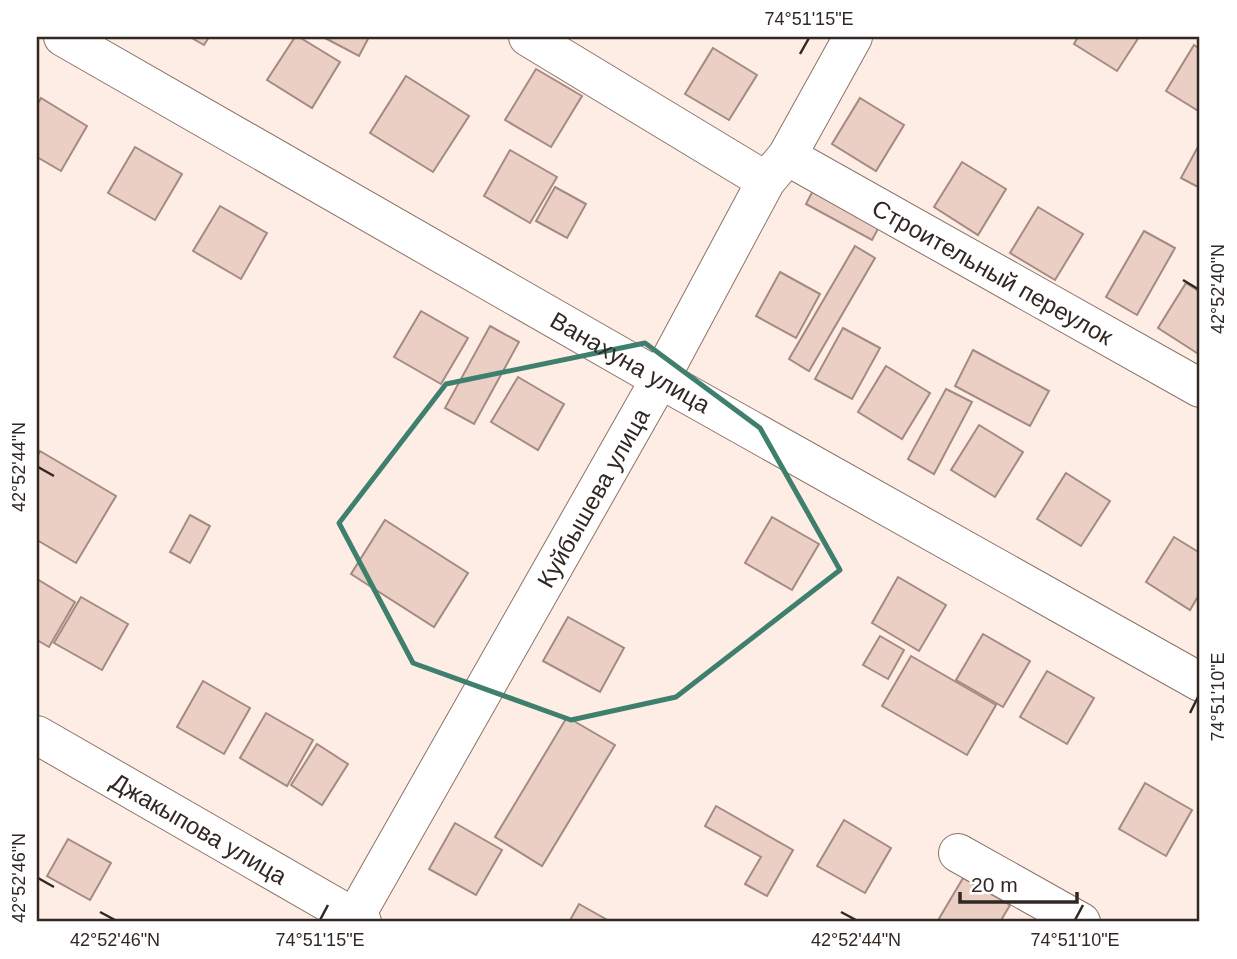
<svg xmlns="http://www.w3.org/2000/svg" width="1237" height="959" font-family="Arial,sans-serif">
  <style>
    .building { fill: #ebcfc5; stroke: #a48a81; stroke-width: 2 }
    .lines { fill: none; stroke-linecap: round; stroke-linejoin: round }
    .minor-casing { stroke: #8b7468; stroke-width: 40 }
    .minor { stroke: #fff; stroke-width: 38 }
    .marked { fill: none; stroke: #3f7f6e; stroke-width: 5; stroke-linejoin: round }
    .ticks { fill: none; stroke: #322823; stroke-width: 2.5 }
    .labels { text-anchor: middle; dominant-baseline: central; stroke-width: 5; stroke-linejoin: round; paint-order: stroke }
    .street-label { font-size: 24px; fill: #322823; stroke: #fefefe }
    .neatline { fill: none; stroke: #322823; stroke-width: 2.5 }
    .ticks-label { font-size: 18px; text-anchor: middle; fill: #322823 }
  </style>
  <rect width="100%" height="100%" fill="#fdede5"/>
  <g class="building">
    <polygon points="190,37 209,37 204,45"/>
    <polygon points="295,37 299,37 340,62 312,108 267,80"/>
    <polygon points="323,37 369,37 359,56"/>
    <polygon points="1078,37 1139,37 1117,71 1074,44"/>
    <polygon points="1194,45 1200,49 1200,112 1166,91"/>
    <polygon points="713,48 757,75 729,120 685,94"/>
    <polygon points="536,69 582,96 551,147 505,120"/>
    <polygon points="406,76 469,116 433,172 370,133"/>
    <polygon points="41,98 87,126 61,171 37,157 37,105"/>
    <polygon points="860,98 904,125 876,171 832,144"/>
    <polygon points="1200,143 1200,188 1181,178"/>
    <polygon points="135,147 182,174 155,220 108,193"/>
    <polygon points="510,150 557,177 530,223 484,196"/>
    <polygon points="962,162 1006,189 978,235 934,207"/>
    <polygon points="819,179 885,216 872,240 806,204"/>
    <polygon points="555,187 586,204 567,238 536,221"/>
    <polygon points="220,206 267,233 241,279 193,251"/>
    <polygon points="1038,207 1083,234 1055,280 1010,253"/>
    <polygon points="1144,231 1175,248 1137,315 1106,297"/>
    <polygon points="855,246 875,258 809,371 789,359"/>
    <polygon points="780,272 820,294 796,338 756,316"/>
    <polygon points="1186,283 1200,292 1200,355 1158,328"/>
    <polygon points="421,311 468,338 441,384 394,357"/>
    <polygon points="490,326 519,342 474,424 445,408"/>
    <polygon points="843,328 880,348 852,399 815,379"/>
    <polygon points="973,350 1049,391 1030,426 955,386"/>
    <polygon points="886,366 930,393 902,439 858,412"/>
    <polygon points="518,377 564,404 538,450 491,422"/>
    <polygon points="946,389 972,402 934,474 908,459"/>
    <polygon points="979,425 1023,452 995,497 951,470"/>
    <polygon points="40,451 116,496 76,563 37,540 37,457"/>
    <polygon points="1066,473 1110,501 1081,546 1037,519"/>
    <polygon points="190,515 210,526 190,563 170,552"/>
    <polygon points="772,517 819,544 792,590 745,563"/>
    <polygon points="385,520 468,573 434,627 351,574"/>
    <polygon points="1174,537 1200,553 1200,593 1190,610 1146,582"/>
    <polygon points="898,577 946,605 919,651 872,623"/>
    <polygon points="37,579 75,602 49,647 37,640"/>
    <polygon points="81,597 128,624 102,670 54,643"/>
    <polygon points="568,617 624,648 600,692 543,661"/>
    <polygon points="983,634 1030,661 1003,707 956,680"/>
    <polygon points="880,636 904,650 888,679 863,665"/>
    <polygon points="911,656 996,705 967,755 882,706"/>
    <polygon points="1047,671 1094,698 1067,744 1020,717"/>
    <polygon points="203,681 250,708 224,754 177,727"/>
    <polygon points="266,713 313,740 287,786 240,758"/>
    <polygon points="567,717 615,745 542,866 495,837"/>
    <polygon points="317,744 348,764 322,805 291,785"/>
    <polygon points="1145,783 1192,810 1166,856 1119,829"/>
    <polygon points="716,806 793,850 767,896 745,884 761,857 705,826"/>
    <polygon points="844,820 891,848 865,893 817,866"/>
    <polygon points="455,823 502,850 476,895 429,869"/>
    <polygon points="68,839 111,863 90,900 47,876"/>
    <polygon points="963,878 1010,905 1000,922 937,922"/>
    <polygon points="579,904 611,922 569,922"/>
  </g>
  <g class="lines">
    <g class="minor-casing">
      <g id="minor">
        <path id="s1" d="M63,37L660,379L1200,682"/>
        <polyline points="528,37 766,181"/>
        <path id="s2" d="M787,156L1200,388"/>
        <path id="s3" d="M37,735L362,922"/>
        <polyline points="958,853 1081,922"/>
        <path id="s4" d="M352,922L660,379L766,181L787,156L853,37"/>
      </g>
    </g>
    <use href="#minor" class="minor"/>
  </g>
  <path class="marked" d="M645,343L760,428L840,570L676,697L571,720L413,663L339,523L446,384Z"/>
  <path class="ticks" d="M800,54L809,38M1183,280L1198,289M38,467L54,476M1190,713L1198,697M38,878L54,887M100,912L115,920M841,912L856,920M320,920L328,905M1075,920L1083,905"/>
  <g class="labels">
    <g class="street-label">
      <text stroke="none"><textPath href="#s2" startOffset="236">Строительный переулок</textPath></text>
      <text stroke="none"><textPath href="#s1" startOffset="654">Ванахуна улица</textPath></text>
      <text stroke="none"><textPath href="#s4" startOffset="488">Куйбышева улица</textPath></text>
      <text stroke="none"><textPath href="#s3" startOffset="187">Джакыпова улица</textPath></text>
    </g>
  </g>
  <rect width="1237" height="959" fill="none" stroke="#fefefe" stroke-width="77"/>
  <path d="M960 892v10h117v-10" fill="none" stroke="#322823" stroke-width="3.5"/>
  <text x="971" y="892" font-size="21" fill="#322823" stroke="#fefefe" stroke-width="5" paint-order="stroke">20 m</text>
  <rect x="38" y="38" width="1160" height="882" class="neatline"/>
  <g class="ticks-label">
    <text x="809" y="25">74°51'15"E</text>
    <text transform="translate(1218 289) rotate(-90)" y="6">42°52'40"N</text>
    <text transform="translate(19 467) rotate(-90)" y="6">42°52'44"N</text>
    <text transform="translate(1218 697) rotate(-90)" y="6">74°51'10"E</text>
    <text transform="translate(19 878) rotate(-90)" y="6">42°52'46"N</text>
    <text x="115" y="946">42°52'46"N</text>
    <text x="320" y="946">74°51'15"E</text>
    <text x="856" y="946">42°52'44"N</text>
    <text x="1075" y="946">74°51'10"E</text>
  </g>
</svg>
